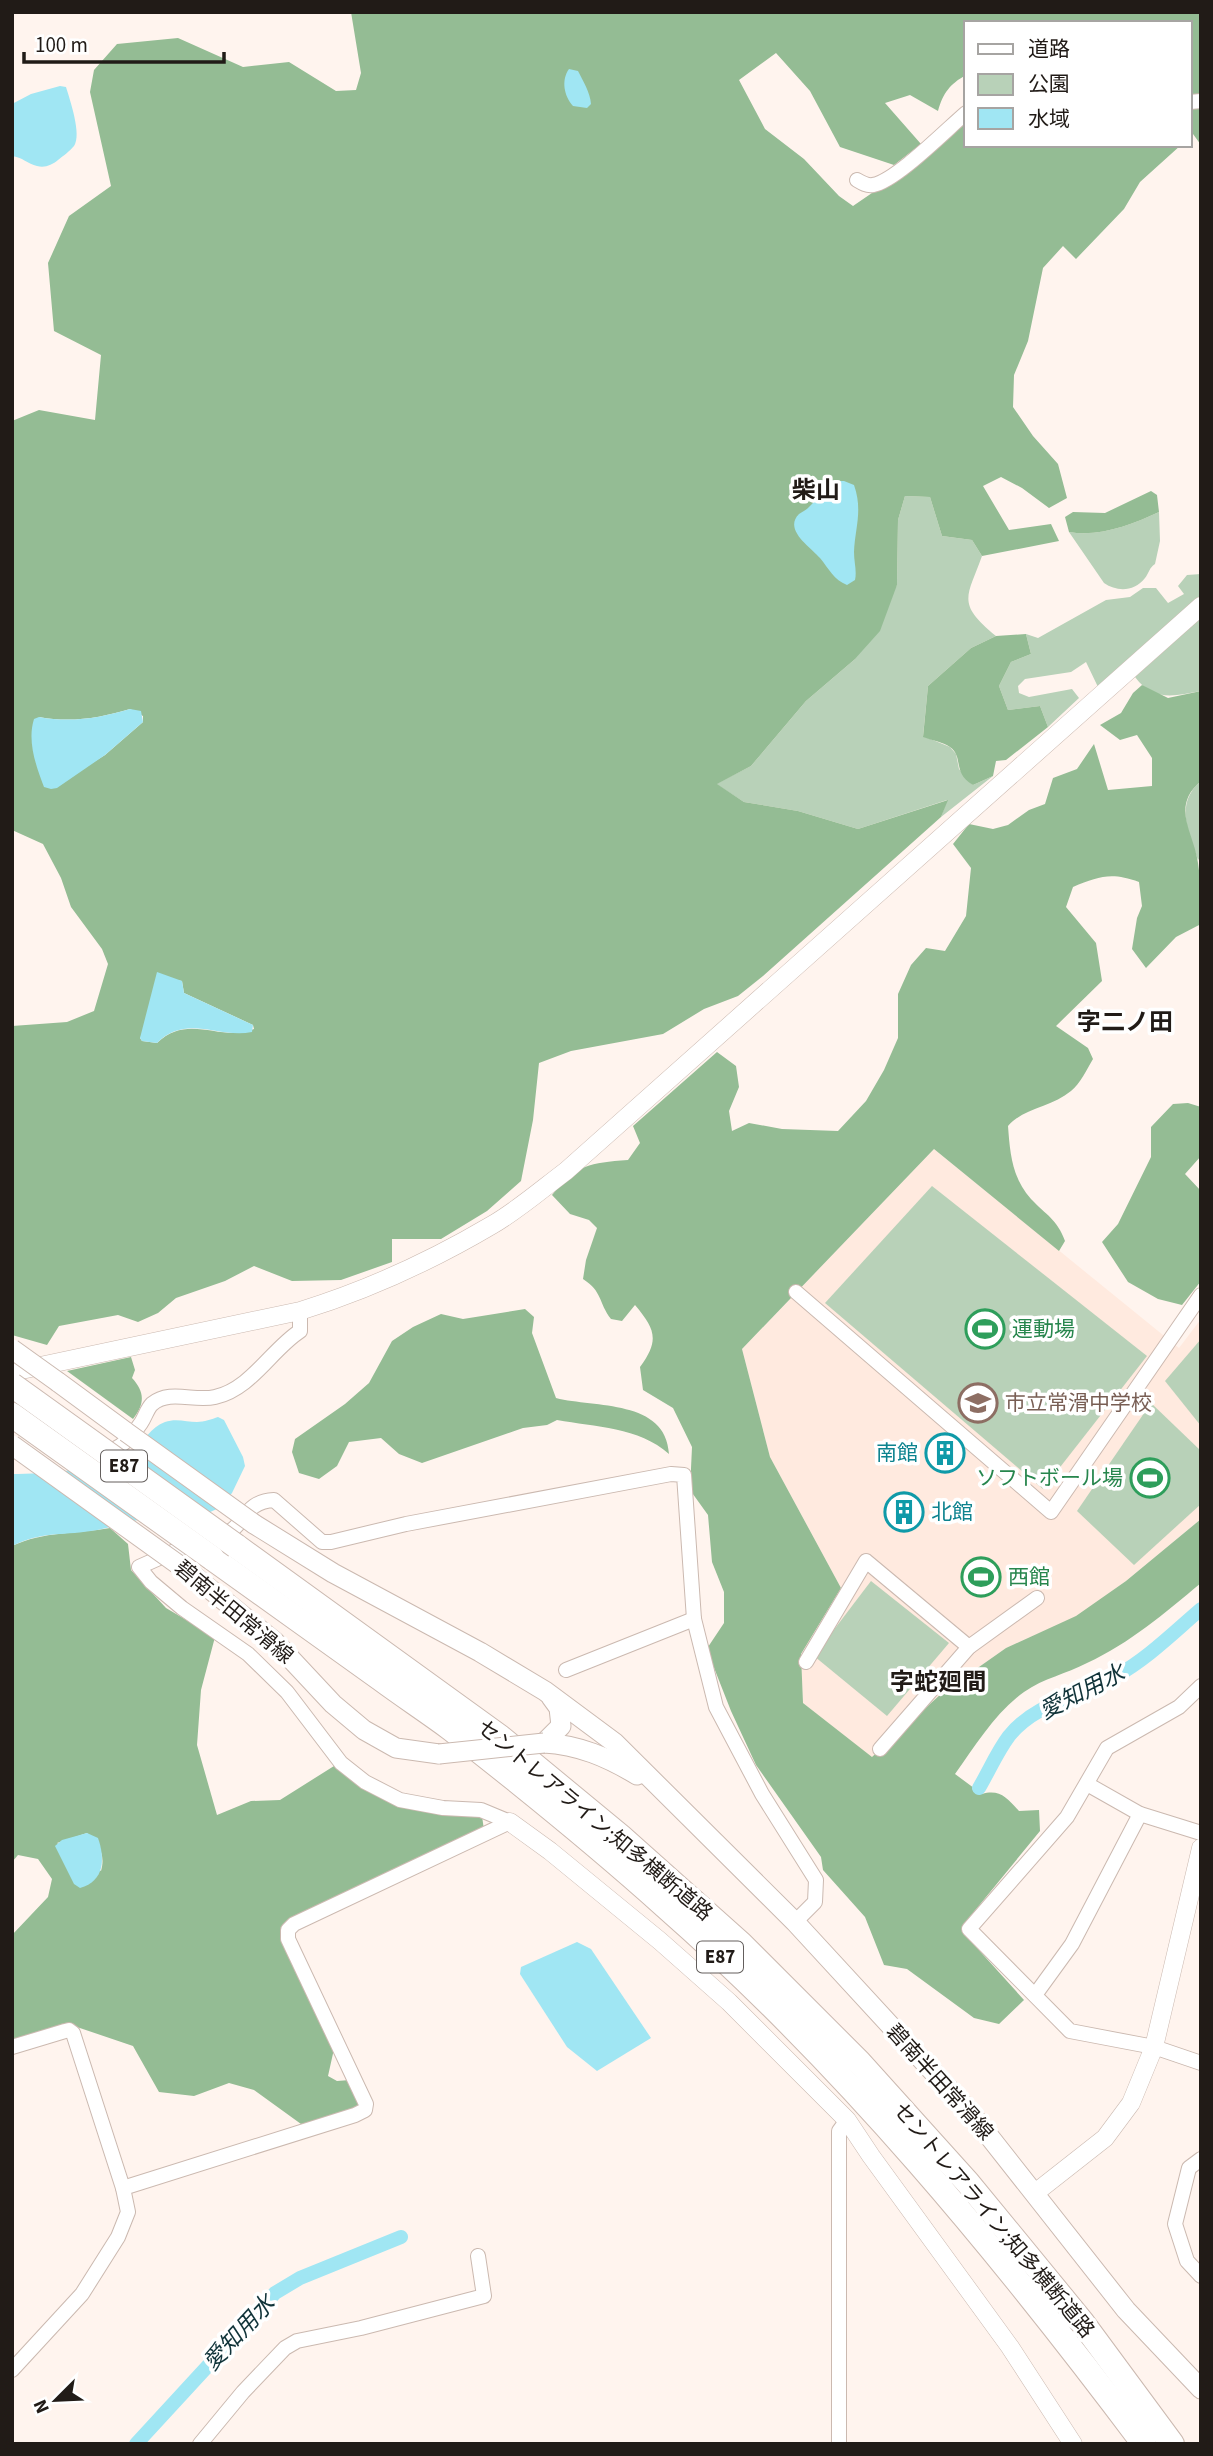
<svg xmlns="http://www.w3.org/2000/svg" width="1213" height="2456" font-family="'Source Sans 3','Noto Sans JP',sans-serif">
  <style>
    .built { fill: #ffeadf }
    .green { fill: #b8d1b8 }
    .forest { fill: #94bc94; fill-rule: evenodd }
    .water { fill: #a0e6f3 }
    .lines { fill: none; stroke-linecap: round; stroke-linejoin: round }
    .canal { stroke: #a0e6f3; stroke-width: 14 }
    .minor-casing { stroke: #cbb9b0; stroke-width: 16 }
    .tertiary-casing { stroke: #cbb9b0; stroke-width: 19 }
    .secondary-casing { stroke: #cbb9b0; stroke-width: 21 }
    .motorway-casing { stroke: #cbb9b0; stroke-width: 26 }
    .minor { stroke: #fff; stroke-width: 14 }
    .tertiary { stroke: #fff; stroke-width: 18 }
    .secondary { stroke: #fff; stroke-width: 19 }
    .motorway { stroke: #fff; stroke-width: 24 }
    .secondary-bridge-casing { stroke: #cbb9b0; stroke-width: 21; stroke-linecap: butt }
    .motorway-bridge-casing { stroke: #cbb9b0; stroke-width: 26; stroke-linecap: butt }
    .secondary-bridge { stroke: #fff; stroke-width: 19 }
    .motorway-bridge { stroke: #fff; stroke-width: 24 }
    .labels { text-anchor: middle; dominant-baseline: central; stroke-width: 7; stroke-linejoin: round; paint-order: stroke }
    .shield { fill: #fff; stroke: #645f5d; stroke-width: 2 }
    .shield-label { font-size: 19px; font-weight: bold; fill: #211b17 }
    .leisure-label { font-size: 21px; fill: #27864d; stroke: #fff; text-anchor: start }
    .education-label { font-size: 21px; fill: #785e54; stroke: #fff; text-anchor: start }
    .culture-label { font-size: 21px; fill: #0d838f; stroke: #fff; text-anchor: end }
    .street-label { font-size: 21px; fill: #211b17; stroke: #fff }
    .water-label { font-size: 23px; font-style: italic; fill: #103339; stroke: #fff }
    .quarter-label { font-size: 24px; font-weight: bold; fill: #211b17; stroke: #fff }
  </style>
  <rect width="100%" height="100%" fill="#fff4ee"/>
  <polygon class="built" points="934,1149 1179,1348 1201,1319 1201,1519 1126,1581 1076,1617 1006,1648 942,1693 872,1758 803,1703 801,1654 841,1588 770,1457 742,1349"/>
  <g class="green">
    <path d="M905,496L930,497L942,536L972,540L982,556C967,598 956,603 996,636L971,648L928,686L923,736L950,747L956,754L959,769L973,785L993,776L941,817L947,800L858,829L798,811L744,802L716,784L751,766L806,701L854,660L897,585L898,520Z"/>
    <path d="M1159,512L1160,541L1155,564C1149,568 1149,573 1145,578C1134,592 1117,592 1104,583L1069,532C1100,537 1131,525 1159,512Z"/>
    <polygon points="1201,574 1201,595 1098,687 1086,662 1071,672 1025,679 1018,686 1019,693 1029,697 1072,689 1079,698 1048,727 1040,706 1008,710 999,686 1011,662 1031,654 1026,634 1038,638 1106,600 1130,597 1143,588 1156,588 1168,603 1184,594 1178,586 1187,575"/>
    <path d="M1201,618V691C1174,696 1154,702 1135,677Z"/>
    <path d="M1201,781V856L1198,860C1189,832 1174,804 1201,781Z"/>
    <polygon points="932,1186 1147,1356 1043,1489 825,1303"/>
    <polygon points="1201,1339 1201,1426 1165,1381"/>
    <polygon points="1151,1403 1201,1451 1201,1504 1134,1565 1077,1511"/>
    <polygon points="871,1581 949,1643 887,1716 814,1656"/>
  </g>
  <g class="forest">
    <path d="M351,12H1201V96L1190,97V23H966V75C950,84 943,93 938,111L910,95L885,103L921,144L894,165L840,147L810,91L776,53L739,80L765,129L804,159L839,196L853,206L923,158L966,119V145H1181L1140,182L1124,209L1076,259L1063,246L1043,268L1028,341L1014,375L1013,407L1033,436L1058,464L1067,498L1049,508L1022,488L1001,477L983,486L1009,530L1051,524L1059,541L982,556L972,540L942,536L930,497L905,496L898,520L897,585L880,631L854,660L806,701L751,766L717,784L744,802L798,811L858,829L948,800L941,817L763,976L738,996L704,1009L663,1034L571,1051L539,1063L533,1120L521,1181L487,1211L441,1239H392V1262L341,1280L292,1281L254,1266L225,1281L176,1298L158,1313L138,1322L118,1315L59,1326L47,1345L12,1335V1026L67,1022L94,1011L108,964L102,949L71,907L61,878L43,844L12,830V421L39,410L95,420L101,355L54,331L48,263L69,216L111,186L90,92L94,70L117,44L178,38L243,67L289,62L336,91L356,90L361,73ZM130,709L143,716V722L105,755L84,768L39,717C71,723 100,718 130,709ZM177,980L182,981L184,993L253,1025L254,1029C221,1043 189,1012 157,1043L142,1041L140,1038Z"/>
    <polygon points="1201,105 1201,145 1193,134 1190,137 1190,106"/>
    <path d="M1151,491L1157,495L1159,512C1131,525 1100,537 1069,532L1065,517L1073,512L1105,513Z"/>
    <path d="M1026,634L1031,654L1011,662L999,686L1008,710L1040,706L1048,727L1006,760L996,761L993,776L973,785C952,773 964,757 950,747C943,742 931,740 923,737L928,686L971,648L996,636Z"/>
    <path d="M1142,685L1168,698L1201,691V781C1170,807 1194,832 1198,863C1201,883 1201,904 1201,924L1176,937L1146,968L1132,949L1137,918L1142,906L1139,882C1112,872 1099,876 1073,887L1066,907L1096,943L1102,981L1056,1026L1088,1048L1093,1059C1087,1069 1080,1084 1071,1091C1052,1107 1023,1108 1008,1126C1010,1153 1012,1178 1031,1199C1046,1215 1057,1219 1065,1241L1059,1251L934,1149L742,1349L770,1457L841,1588L801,1654L803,1703L872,1757L942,1693L1006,1648L1076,1616L1126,1581L1201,1519V1583C1165,1613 1130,1643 1087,1663C1066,1674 1044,1678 1024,1692C995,1713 976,1745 955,1774L982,1794C1000,1789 1007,1798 1019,1811L1039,1810L1040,1831L968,1919L967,1937L1024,2000L999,2024L974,2018L907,1969L884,1965L865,1917L823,1870L821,1857L756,1765L731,1711L709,1655L708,1647L724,1623V1592L712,1562L708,1515L690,1490L692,1447L673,1408L643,1390L640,1367C660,1340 655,1329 635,1305L622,1321L611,1319C598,1302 603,1292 583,1279L586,1260L597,1228L589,1220L570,1214L552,1195C578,1164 589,1163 628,1160L640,1143L633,1126L717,1052L736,1066L739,1087L729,1111L732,1131L749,1123L782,1129L838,1131L866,1101L884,1070L898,1038V994L911,965L926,948L945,951L966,916L971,868L953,844L969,824L993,829L1008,825L1029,810L1045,804L1053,778L1077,769L1094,744L1108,790L1152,786V758L1137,735L1120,740L1100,725L1121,713L1133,693Z"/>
    <polygon points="1188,1103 1201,1107 1201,1156 1185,1174 1201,1191 1201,1281 1182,1305 1158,1299 1128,1282 1102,1242 1118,1224 1151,1157 1151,1127 1173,1104"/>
    <path d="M525,1309L534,1317L532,1333L556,1398C595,1408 666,1399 669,1454C639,1427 595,1427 557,1420L547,1425L523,1428L422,1463L399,1454L381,1438L349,1442L337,1466L319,1479L299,1473L292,1452L295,1439L345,1404L369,1383L392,1341L413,1327L441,1314L463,1319Z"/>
    <path d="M131,1357L135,1370L132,1378C145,1392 145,1404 133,1419L67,1371Z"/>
    <path d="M110,1528L128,1544L131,1570L166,1608L215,1637L201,1690L197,1745L217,1815L251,1801L280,1800L334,1766L362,1788L482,1816L484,1830L285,1930L334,2049L328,2076L337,2081L350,2080L362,2106L345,2114L301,2124L254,2090L229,2083L194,2096L159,2092L133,2046L74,2026L12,2041V1935L48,1897L52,1879L38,1859L18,1855L12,1862V1546C44,1531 76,1534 110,1528ZM87,1833C98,1845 106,1853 101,1871L57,1843Z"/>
  </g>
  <g class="water">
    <path d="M569,69L578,71C583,81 590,92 591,104L587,108L573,106C564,96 561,80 569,69Z"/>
    <path d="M60,86L66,87C70,100 82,135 74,146C70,151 63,156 58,160C52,165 45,168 37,166C28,164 22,157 12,156V104L31,94Z"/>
    <path d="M836,481H844L854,485C863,510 855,528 854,552C854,562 857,571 855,580L847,585C834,580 829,569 820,558C811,547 783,530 799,514C802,512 806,510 808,508C819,498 822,488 836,481Z"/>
    <path d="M130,709L141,711L143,722L105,755L57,788L51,789L44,787C36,766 27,741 34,719L39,717C71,723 100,718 130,709Z"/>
    <path d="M157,972L182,981L184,993L253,1025L252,1032C218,1039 187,1013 157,1043L142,1041L140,1038Z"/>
    <path d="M218,1417L224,1420L243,1457L245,1466L232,1493L219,1508L208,1513C185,1515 161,1515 138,1520C122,1523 107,1529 91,1531C59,1536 43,1531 12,1546V1474C42,1474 111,1470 133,1451C144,1441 151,1427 165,1422C176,1418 187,1422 197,1422C204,1422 212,1419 218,1417Z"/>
    <path d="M87,1833L98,1838C105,1858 105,1881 80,1888L74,1884L55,1846L62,1840Z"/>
    <polygon points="577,1942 591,1949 651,2038 597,2071 567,2047 520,1974 521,1967"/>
  </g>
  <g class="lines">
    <g class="canal">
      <path d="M979,1788C989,1771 997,1752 1009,1736C1035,1703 1081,1696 1116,1676C1147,1659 1174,1632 1201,1609"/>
      <polyline points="136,2444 275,2293 300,2278 401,2237"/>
    </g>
    <g class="minor-casing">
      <g id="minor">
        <polyline points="1190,102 1201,101"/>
        <path d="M857,180C862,183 867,186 873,185C896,181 947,129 966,113"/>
        <polyline points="796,1292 1051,1512 1201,1295"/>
        <path d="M104,1452C121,1450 132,1436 141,1423C145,1417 147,1409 152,1404C170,1389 194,1402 215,1397C251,1389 271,1350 300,1331V1311"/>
        <path d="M218,1536C247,1530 240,1502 274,1500L322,1542H331L406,1524L671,1474L684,1475L694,1619L716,1707L762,1794L816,1880L815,1902L795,1922"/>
        <polyline points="195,1542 139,1567 151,1582 182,1608 248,1654 287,1692 341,1763 365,1782 400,1800 443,1808 481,1810 510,1822"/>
        <polyline points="806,1662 866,1561 969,1647"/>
        <polyline points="566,1670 694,1619"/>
        <polyline points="1201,1686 1179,1707 1107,1748 1067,1817 969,1929 1070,2031 1154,2047 1201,2063"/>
        <polyline points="880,1749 969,1647 1037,1598"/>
        <polyline points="1087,1784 1140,1814 1201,1833"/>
        <polyline points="1035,1995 1072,1944 1140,1814"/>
        <polyline points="12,2047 65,2031 69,2030 73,2033 123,2188 128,2212 118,2237 82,2294 12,2370"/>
        <polyline points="1201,2159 1189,2168 1175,2224 1187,2261 1201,2276"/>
        <polyline points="123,2188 355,2115 365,2110 366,2104 288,1939 288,1930 294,1924 510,1822"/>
        <polyline points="200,2444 243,2392 285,2348 297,2341 361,2328 484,2296 478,2256"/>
        <polyline points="839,2444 839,2131 847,2120"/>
      </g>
    </g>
    <g class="tertiary-casing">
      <g id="tertiary">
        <path d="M12,1372L300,1311C368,1290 431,1261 492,1225C518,1210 542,1189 566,1171L1201,606"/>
        <polyline points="510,1822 550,1851 660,1941 729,2002 847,2120 871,2156 1010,2347 1073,2444"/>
        <polyline points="1035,2193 1105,2138 1131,2103 1154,2047 1201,1848"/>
      </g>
    </g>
    <g class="secondary-casing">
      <g id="secondary">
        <polyline points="58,1382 126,1432"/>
        <polyline points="254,1524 333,1573 480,1652 545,1691 615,1743 795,1922 970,2112 1126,2310 1201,2389"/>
        <polyline points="190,1573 275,1642 333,1704 364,1730 396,1748 439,1754"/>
        <path d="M544,1743C579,1745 607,1757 637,1775"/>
        <polyline points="544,1743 561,1726 559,1708 551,1697"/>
      </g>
    </g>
    <g class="motorway-casing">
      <g id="motorway">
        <polyline points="236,1546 500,1737 620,1836 741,1944 859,2062 968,2183 1082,2322 1172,2444"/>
        <path d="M212,1558C268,1598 325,1639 381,1679C404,1696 427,1711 450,1728C523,1785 596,1844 665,1906C846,2065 1000,2252 1144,2444"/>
      </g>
    </g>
    <use href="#minor" class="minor"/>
    <use href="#tertiary" class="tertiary"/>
    <use href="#secondary" class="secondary"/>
    <use href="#motorway" class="motorway"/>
    <g class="secondary-bridge-casing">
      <g id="secondary-bridge">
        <polyline points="12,1349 58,1382"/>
        <polyline points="126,1432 254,1524"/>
        <polyline points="12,1445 190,1573"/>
        <polyline points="439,1754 544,1743"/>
      </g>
    </g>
    <g class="motorway-bridge-casing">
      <g id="motorway-bridge">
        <polyline points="12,1385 236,1546"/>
        <polyline points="12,1415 212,1558"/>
      </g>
    </g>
    <use href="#secondary-bridge" class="secondary-bridge"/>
    <use href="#motorway-bridge" class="motorway-bridge"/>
  </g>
  <defs>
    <g id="stadium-ring" transform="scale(2.0125)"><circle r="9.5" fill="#fff" stroke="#2e9e5b" stroke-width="1.5"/><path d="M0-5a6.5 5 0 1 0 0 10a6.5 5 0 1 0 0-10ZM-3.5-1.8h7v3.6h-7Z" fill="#2e9e5b"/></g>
    <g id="school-ring" transform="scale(2.0125)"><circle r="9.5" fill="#fff" stroke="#8d6e63" stroke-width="1.5"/><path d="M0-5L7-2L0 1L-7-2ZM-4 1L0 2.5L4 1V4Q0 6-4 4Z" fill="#8d6e63"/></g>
    <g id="building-ring" transform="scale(2.0125)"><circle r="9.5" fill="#fff" stroke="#0f9aa8" stroke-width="1.5"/><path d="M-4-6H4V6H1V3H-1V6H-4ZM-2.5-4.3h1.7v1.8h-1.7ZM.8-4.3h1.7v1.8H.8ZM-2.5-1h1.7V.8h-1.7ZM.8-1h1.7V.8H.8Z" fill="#0f9aa8"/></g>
  </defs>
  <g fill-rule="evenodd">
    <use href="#stadium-ring" x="985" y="1329"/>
    <use href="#school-ring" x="978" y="1403"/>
    <use href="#building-ring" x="945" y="1453"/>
    <use href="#stadium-ring" x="1150" y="1478"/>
    <use href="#building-ring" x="904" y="1512"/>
    <use href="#stadium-ring" x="981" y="1577"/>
  </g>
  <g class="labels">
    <g class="shield">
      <rect x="101" y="1450.5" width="46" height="31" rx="5"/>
      <rect x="697" y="1941.5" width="46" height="31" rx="5"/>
    </g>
    <g class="shield-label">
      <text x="124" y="1466">E87</text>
      <text x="720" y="1957">E87</text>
    </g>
    <g class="leisure-label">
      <text x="1012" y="1329">運動場</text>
      <text x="1123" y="1478" text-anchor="end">ソフトボール場</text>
      <text x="1008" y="1577">西館</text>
    </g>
    <g class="education-label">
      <text x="1005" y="1403">市立常滑中学校</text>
    </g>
    <g class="culture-label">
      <text x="918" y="1453">南館</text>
      <text x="931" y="1512" text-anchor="start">北館</text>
    </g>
    <g class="street-label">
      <text transform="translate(234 1612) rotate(40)">碧南半田常滑線</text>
      <text transform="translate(595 1820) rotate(40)">セントレアライン;知多横断道路</text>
      <text transform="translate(940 2082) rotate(48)">碧南半田常滑線</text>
      <text transform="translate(994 2220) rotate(50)">セントレアライン;知多横断道路</text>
    </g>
    <g class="water-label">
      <text transform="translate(1082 1692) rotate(-27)">愛知用水</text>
      <text transform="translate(239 2333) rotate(-47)">愛知用水</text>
    </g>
    <g class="quarter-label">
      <text x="816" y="490">柴山</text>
      <text x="1125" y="1022">字二ノ田</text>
      <text x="938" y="1682">字蛇廻間</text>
    </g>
  </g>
  <rect width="1213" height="2456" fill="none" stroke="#211b17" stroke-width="28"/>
  <rect x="964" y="21" width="228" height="126" fill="#ffffff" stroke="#a6a4a2" stroke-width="2"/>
  <rect x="978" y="44" width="35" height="10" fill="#ffffff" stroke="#a6a4a2" stroke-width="2"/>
  <text x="1028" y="56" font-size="21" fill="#211b17">道路</text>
  <rect x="978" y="74" width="35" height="21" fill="#b8d1b8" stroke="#a6a4a2" stroke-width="2"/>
  <text x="1028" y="91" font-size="21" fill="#211b17">公園</text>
  <rect x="978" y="108" width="35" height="21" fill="#a0e6f3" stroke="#a6a4a2" stroke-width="2"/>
  <text x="1028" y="126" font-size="21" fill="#211b17">水域</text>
  <g transform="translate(56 2400) rotate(246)" stroke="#ffffff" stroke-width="5" paint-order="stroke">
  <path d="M0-5L12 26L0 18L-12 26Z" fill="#211b17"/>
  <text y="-10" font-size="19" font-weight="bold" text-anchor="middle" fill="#211b17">N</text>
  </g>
  <path d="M24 52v10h200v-10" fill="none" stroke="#211b17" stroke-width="3.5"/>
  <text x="35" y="52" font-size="21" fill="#211b17" stroke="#ffffff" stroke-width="5" paint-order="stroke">100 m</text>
</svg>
